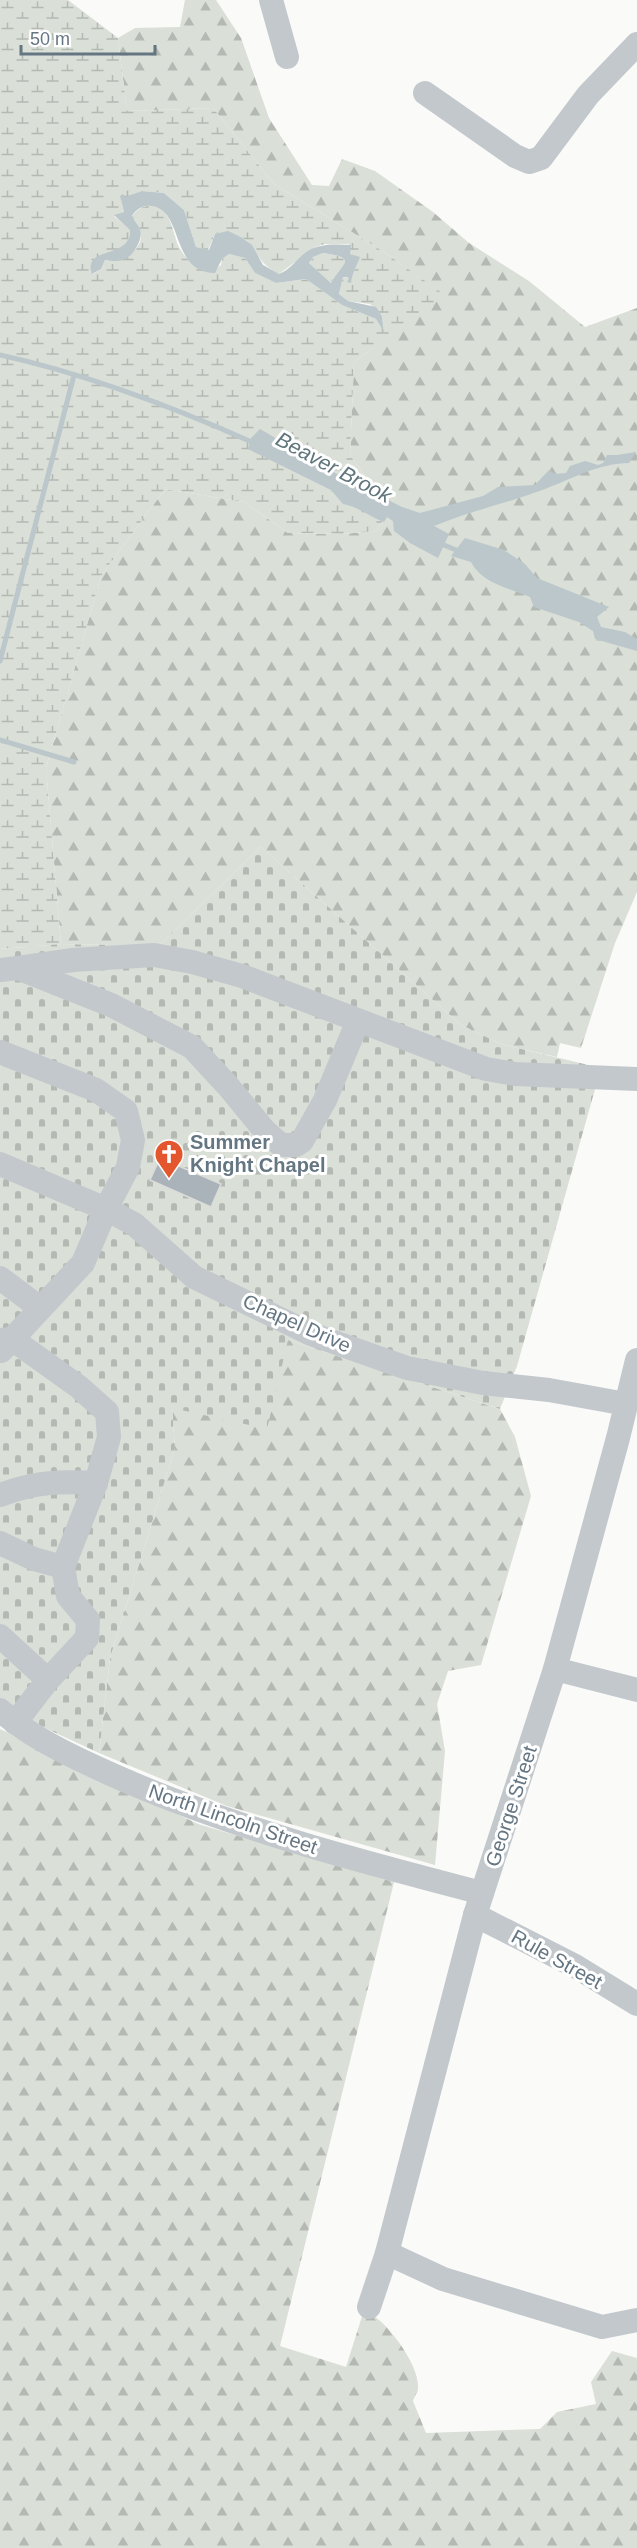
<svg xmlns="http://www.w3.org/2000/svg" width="637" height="2548" font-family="Arial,sans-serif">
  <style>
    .forest { fill: url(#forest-firs) }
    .wetland { fill: url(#wetland-marsh); fill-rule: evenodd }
    .cemetery { fill: url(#cemetery-stones) }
    .water { fill: #bbc7cb; fill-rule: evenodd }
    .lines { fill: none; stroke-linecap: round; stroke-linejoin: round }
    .stream { stroke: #bbc7cb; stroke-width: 5 }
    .building { fill: #aab3b9; stroke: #dcdcda; stroke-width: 1.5 }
    .minor { stroke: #c3c8cc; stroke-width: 24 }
    .labels { text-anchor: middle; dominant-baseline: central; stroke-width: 6; stroke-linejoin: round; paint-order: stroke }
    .poi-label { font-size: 20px; font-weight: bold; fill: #657683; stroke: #fff; text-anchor: start }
    .street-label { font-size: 20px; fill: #657683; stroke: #fff }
    .water-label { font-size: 21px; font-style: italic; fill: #60757c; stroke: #fff }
  </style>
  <defs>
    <pattern id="forest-firs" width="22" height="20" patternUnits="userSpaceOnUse" patternTransform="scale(1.5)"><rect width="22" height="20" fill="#dadfd7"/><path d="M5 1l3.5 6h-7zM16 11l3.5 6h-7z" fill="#b4b9b4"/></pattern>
    <pattern id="wetland-marsh" width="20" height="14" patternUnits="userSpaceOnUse" patternTransform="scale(1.5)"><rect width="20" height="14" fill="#dadfd7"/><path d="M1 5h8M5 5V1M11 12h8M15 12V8" fill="none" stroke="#b4b9b4"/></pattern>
    <pattern id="cemetery-stones" width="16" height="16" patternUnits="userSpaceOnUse" patternTransform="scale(1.5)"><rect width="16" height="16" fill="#dadfd7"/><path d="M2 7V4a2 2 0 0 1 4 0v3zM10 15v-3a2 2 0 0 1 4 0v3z" fill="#b4b9b4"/></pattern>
  </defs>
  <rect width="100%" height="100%" fill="#fafaf8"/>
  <g class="forest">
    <polygon points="185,0 216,0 241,38 269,118 312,185 329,186 342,159 375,171 433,212 469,243 529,281 585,327 637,308 637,892 615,943 581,1048 560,1043 557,1057 501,1044 461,1025 261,847 159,946 61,944 46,768 101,576 165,489 244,502 288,533 342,534 377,531 396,496 367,480 350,455 354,362 444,295 384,252 274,184 213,108 127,111 118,38 135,28 180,27"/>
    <polygon points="288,1340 500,1409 515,1437 531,1496 481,1665 448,1671 437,1704 445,1751 435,1865 227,1806 99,1753 110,1658 175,1448 172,1407"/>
    <path d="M0,1729L198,1824L394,1882L280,2346L346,2367L364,2310C385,2318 420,2365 418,2388C418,2392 414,2397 413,2401L426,2433L540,2429L557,2412L596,2404L591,2382L612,2351L637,2358V2548H0Z"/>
  </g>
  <g class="wetland">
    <path d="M0,0H68L118,38L127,111L213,108L274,184L384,252L445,295L354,362L350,455L367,480L396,496L377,531L342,534L288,533L244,502L165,489L101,576L46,768L61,944L0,949ZM142,191L164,193L184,210L196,247L208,250L215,234C259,229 247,259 279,274L315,247L325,244H349L350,254L355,256L358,262L351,278L343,277L339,294L348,301L370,304L382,315L384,331L376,319L342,305L306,279L276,283L255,273L245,258L229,254L222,259L221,265L211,273C198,271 185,259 179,247C172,233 170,200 147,206C141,207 135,211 132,217C134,221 139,225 140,229C147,249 120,262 105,260L101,269L93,274C88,257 100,255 113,252C117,251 123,247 127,244L131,230L114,216L124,212L121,200Z"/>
    <path d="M323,253C360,258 341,264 331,283L309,263L313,257Z"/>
  </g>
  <polygon class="cemetery" points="261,847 461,1025 501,1044 601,1068 517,1366 500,1409 288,1340 267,1429 172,1408 175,1448 110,1658 99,1753 19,1716 0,1700 0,949 61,944 159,946"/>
  <g class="water">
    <path d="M142,191L164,193L184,210L196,247L209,250L215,234L228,231L241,237L252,245L263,265L279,274C290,270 296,260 305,253C317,243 336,244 351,245L350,254L360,257C357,266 352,273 351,283L347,282L349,279L347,277H343L339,294L348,301L376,307L382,316L384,332L376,319L342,305L306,279L276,283L255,273L245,258L229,254L222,259L215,273C180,273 181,235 167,215C158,203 140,202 132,216C134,221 139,225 140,229C144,238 133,256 125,259C119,262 111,261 105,260L101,269L92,274C82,245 131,260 130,230L114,215L124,212L120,196L123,194L125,197ZM323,253C360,258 341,264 331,283L309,263L313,257Z"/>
    <path d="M260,429L335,473L402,507L420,513L483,496L498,487L535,485L549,470L555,474L566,473L570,466L585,461L598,465L603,463L607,455H617L636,452L629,463C600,463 571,479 545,489C508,503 470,511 434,526L449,534L438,558L410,543L394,531L393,521L387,517L384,522C370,517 357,506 343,504L331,490L248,449L251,438Z"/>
    <path d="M465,538L504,550L525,564L537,578L609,607L597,617L601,627L625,632L637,639V651L595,639L593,631L579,622L534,607L530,597C508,588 482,583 471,562L451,556Z"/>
  </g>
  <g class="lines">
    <g class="stream">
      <path d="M0,355C87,374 173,407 254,443"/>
      <polyline points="439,543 461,552"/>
      <polyline points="0,661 74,375"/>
      <polyline points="0,740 74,762"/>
    </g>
  </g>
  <polygon class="building" points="160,1158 221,1184 211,1207 150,1180"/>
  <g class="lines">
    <g class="minor">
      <polyline points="271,0 287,57"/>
      <polyline points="425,93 515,156 529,162 541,158 588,95 637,44"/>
      <polyline points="18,968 73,960 154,955 192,962 242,976 486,1069 515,1074 637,1079"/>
      <polyline points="0,970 18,968 111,1005 192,1047 228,1086 265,1131 281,1145 296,1145 302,1141 325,1100 358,1021"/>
      <polyline points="0,1052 96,1090 126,1111 133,1140 128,1167 106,1209 83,1263 1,1351"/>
      <polyline points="0,1164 106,1209 134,1224 194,1277 311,1334 407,1368 483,1383 549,1390 626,1404"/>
      <polyline points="0,1278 40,1308"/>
      <polyline points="0,1340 12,1339 79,1387 107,1412 109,1437 96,1483 63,1567 68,1596 88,1620 87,1638 48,1680 15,1723"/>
      <path d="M0,1495C34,1482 60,1481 96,1483"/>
      <polyline points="0,1543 34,1559 63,1567"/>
      <polyline points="0,1636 48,1680"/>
      <polyline points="555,1669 637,1690"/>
      <path d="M0,1710C34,1741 88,1764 131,1783C244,1831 363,1862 482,1893"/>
      <polyline points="475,1915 575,1966 637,2004"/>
      <polyline points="387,2253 443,2279 602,2327 637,2320"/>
      <polyline points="369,2307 387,2253 475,1915 555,1669 618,1438 637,1360"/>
    </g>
  </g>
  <defs>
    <g id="church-pin" transform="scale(1.5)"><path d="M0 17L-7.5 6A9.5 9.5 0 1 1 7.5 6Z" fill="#e4572e" stroke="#fff"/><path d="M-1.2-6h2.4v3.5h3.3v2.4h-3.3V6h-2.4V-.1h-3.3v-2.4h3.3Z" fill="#fff"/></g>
  </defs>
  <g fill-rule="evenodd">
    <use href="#church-pin" x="169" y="1154"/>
  </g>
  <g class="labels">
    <g class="poi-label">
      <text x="190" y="1142">Summer<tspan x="190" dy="23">Knight Chapel</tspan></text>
    </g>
    <g class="street-label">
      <text transform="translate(297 1323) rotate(24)">Chapel Drive</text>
      <text transform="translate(511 1806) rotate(-72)">George Street</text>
      <text transform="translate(233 1819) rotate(19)">North Lincoln Street</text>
      <text transform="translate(557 1959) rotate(29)">Rule Street</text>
    </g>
    <g class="water-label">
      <text transform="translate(334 467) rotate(28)">Beaver Brook</text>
    </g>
  </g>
  <path d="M21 45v9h134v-9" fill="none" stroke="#657683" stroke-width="3"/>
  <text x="30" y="45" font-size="18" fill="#657683" stroke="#ffffff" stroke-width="4.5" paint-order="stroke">50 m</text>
</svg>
